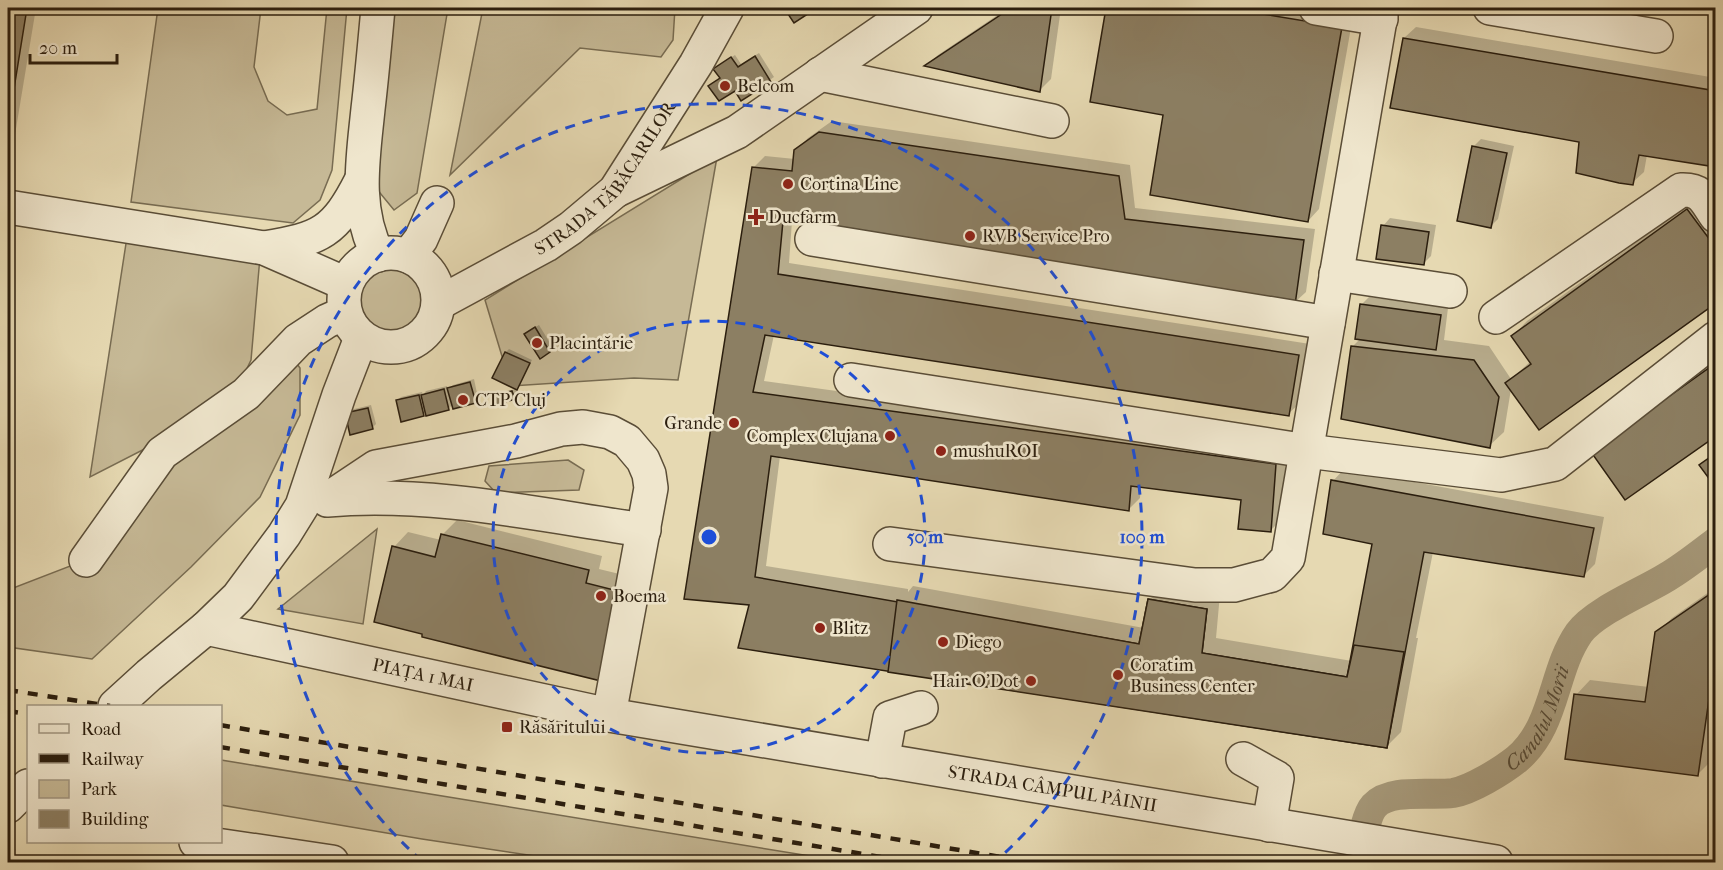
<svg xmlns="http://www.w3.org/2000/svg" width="1723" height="870" font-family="'IM FELL French Canon',serif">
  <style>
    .green { fill: #c6b996; stroke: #786c52; stroke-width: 1.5 }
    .shadow { fill: #0003 }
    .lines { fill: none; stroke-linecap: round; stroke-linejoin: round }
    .canal { stroke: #a6997a; stroke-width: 30 }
    .building { fill: #8c7f63; stroke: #2b1e0e; stroke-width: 1.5 }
    .minor-casing { stroke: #5a4d37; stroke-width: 36 }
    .minor { stroke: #efe6cd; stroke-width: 33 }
    .rail { stroke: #2b1e0e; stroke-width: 4.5; stroke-dasharray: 10 10; stroke-linecap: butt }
    .ring { fill: none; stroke: #1d4ed8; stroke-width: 3; stroke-dasharray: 10 8 }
    .poi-dot { fill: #8f2418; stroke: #efe6cd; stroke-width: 2 }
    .labels { text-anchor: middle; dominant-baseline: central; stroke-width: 5; stroke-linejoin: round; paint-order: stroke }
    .poi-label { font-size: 18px; fill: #2b1e0e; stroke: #efe6cd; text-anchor: start }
    .street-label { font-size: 18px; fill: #2b1e0e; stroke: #efe6cd }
    .water-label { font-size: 20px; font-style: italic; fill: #564934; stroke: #efe6cd }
    .centre { fill: #1d4ed8; stroke: #efe6cd; stroke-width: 3 }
    .ring-label { font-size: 18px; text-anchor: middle; font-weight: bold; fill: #1d4ed8; stroke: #efe6cd; stroke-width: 5; stroke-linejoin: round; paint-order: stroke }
  </style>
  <rect width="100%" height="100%" fill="#e6d9b2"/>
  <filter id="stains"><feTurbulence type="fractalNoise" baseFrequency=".00333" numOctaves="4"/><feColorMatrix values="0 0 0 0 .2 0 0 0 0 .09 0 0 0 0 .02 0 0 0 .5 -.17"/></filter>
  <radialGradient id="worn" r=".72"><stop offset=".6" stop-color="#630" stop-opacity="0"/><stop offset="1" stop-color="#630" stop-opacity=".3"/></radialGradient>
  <g class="green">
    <polygon points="158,8 261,8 254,67 268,101 287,115 317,109 327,8 347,8 332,170 320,200 293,223 131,202"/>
    <polygon points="392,8 448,8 417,193 394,210 371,182"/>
    <polygon points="483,8 675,8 673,40 661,57 580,48 450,175"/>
    <polygon points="717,157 678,380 634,378 511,386 485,300"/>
    <polygon points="127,237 260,257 251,360 240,383 166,438 90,477"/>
    <circle cx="391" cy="301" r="41"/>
    <polygon points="287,350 300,368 300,415 260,497 191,567 92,659 8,647 8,590 86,560 162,453"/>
    <polygon points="568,460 584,470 579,490 496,493 485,481 489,466"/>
    <polygon points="377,529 363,624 278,609"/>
    <polygon points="221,760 847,862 575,862 422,839 221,805"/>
  </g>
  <g class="shadow">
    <polygon points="8,8 36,8 8,177"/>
    <polygon points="1008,8 1061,8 1051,79 1040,90 927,65 938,55"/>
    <polygon points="1108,8 1301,8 1353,16 1319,209 1308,221 1165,114 1092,101"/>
    <polygon points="1416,27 1716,78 1716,165 1647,155 1644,172 1632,183 1580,141 1404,38"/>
    <polygon points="759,53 774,77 742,99 736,89 721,78 719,65 735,55 741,64"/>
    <polygon points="832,121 1130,165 1135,208 1315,229 1306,292 1294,303 792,221 789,263 1310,344 1300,403 1288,414 774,335 764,381 1286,453 1282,519 1271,530 1242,499 1141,485 1140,498 1129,509 780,456 766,566 908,589 908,592 913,586 1144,628 1149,600 1164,585 1220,594 1216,638 1352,661 1373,543 1333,481 1344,469 1604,517 1595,564 1584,575 1433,552 1416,638 1418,638 1401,732 1386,747 751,603 753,168 765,156 795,159 796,150 808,138"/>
    <polygon points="1481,139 1514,146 1498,219 1491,226 1459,219 1474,146"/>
    <polygon points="1702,195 1716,214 1716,301 1511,389 1504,432 1489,446 1352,347 1361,338 1361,305 1369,297 1448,308 1444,340 1489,346 1511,379 1531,361 1513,336 1527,321"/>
    <polygon points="1390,218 1436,225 1431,256 1423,264 1383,226"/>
    <polygon points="539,325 553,348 549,351 530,330"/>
    <polygon points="509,349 532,360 517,388 506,352"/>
    <polygon points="1716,361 1716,434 1608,438"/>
    <polygon points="474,379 478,398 475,402 453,404 448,409 427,411 423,415 397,401 401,397 422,392 423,395 426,391 447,386 448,389 453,385"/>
    <polygon points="516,389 518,395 514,398 495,397 498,393"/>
    <polygon points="371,405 376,424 372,428 351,433 350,410"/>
    <polygon points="457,520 602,556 599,569 636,578 615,665 394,547 408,532 441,540 442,535"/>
    <polygon points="1716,587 1716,736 1712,760 1697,775 1576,695 1590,680 1649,687 1657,633 1672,618"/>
    <polygon points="8,842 16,850 8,859"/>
    <polygon points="129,856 148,862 123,862"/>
  </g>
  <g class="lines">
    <path class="canal" id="s1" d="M1358,862C1361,848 1365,816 1374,806C1390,788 1430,796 1453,793C1471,790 1502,771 1517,759C1556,726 1552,672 1579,633C1595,611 1643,592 1667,577C1684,567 1700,554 1716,542"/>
  </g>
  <g class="building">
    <polygon points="8,8 27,8 8,126"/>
    <polygon points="784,8 817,8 794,23"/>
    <polygon points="1011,8 1052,8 1040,92 924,66"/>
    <polygon points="1106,8 1226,8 1342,27 1308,222 1150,195 1163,115 1090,102"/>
    <polygon points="1403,38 1716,91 1716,167 1639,155 1633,185 1619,183 1576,173 1579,142 1390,108"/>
    <polygon points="755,56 771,82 741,101 735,91 719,101 708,86 720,78 713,69 731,57 738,67"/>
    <polygon points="819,132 1119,176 1125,219 1304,240 1295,305 783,221 778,274 1299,355 1289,416 765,335 753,392 1276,464 1271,532 1238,529 1241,500 1131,486 1129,511 771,456 755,577 1139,644 1148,599 1207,609 1202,653 1347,677 1372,544 1323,534 1331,480 1594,528 1584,577 1424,552 1387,748 738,648 749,605 684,599 752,167 792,171 794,150"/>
    <polygon points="1472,146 1507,153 1491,228 1457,221"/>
    <polygon points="1687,209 1716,248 1716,303 1539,430 1505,383 1531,364 1511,336"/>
    <polygon points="1381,225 1429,232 1424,265 1376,259"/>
    <polygon points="1360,304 1441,315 1436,350 1355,339"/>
    <polygon points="535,327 550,352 540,359 524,334"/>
    <polygon points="1351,346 1474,360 1499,397 1490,448 1341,419"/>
    <polygon points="505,352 530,363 517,390 492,378"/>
    <polygon points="1716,363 1716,436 1625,500 1591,452"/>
    <polygon points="470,382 476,403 453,409 447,388"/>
    <polygon points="444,389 449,410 426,416 421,395"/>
    <polygon points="512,391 515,399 496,405 493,396"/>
    <polygon points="419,395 424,416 401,422 396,400"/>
    <polygon points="368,408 373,429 350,435 345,413"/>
    <polygon points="1716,453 1716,488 1699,465"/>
    <polygon points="441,534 589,570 586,583 622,592 601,681 422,637 422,634 374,622 392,546 435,557"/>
    <polygon points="1716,590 1716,669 1713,671 1698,776 1565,759 1574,694 1645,702 1655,632"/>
    <polygon points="1148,599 1207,609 1202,653 1347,677 1354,645 1404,652 1387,748 888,672 897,600 1139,644"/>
  </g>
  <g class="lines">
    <g class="minor-casing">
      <g id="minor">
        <path d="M378,8C375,41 372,75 368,109C363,159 354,208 378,255"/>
        <polyline points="1316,8 1381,19"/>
        <polyline points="1490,8 1656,36"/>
        <polyline points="820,74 1052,121"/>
        <polyline points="615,191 737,132 916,8"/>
        <polyline points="8,207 264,248 346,284"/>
        <polyline points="812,239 1328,323"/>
        <path d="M264,248C321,239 335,232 361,181"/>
        <circle cx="391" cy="300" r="47"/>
        <polyline points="408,256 421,239 437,203"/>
        <polyline points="1336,274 1450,291"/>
        <path id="s2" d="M439,303L546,245L571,228L615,191L696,64L727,8"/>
        <path d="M1496,317L1681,190C1702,189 1705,200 1716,216"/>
        <polyline points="851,380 1307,451 1501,475 1555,464 1716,338"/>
        <polyline points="328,499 376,467 516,441 561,429 583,427 610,432 627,441 643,460 649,474 651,488 609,715"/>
        <path d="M327,500C433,491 539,515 644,530"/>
        <polyline points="890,544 1195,585 1234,585 1272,575 1288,558 1382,8"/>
        <polyline points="86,560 162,453 246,394 298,340 327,321 345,313"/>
        <path id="s3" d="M206,628L609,715L1496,862"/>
        <polyline points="115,706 149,675 206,628 238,597 284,535 302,506 339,395 361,338"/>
        <polyline points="1243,759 1277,778 1269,825"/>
        <polyline points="882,761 890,718 921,708"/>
        <polyline points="8,806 28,786"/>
        <polyline points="196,842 332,862"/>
      </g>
    </g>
    <use href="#minor" class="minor"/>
    <g class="rail">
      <polyline points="8,690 110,706"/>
      <polyline points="8,711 28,714"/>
      <polyline points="220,725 1030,862"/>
      <polyline points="220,747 911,862"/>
    </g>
  </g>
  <g class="ring">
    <circle cx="709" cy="537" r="216"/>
    <path d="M422 861A433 433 0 1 1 996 861"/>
  </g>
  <g class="poi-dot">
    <circle cx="725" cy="86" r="6"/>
    <circle cx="788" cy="184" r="6"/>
    <path d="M753 208h6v6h6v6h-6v6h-6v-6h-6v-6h6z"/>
    <circle cx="970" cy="236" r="6"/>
    <circle cx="537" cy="343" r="6"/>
    <circle cx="463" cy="400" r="6"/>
    <circle cx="734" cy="423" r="6"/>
    <circle cx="890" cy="436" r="6"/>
    <circle cx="941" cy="451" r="6"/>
    <circle cx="601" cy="596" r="6"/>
    <circle cx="820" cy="628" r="6"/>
    <circle cx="943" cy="642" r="6"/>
    <circle cx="1118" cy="675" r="6"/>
    <circle cx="1031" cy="681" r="6"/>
    <rect x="501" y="721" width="12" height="12" rx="3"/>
  </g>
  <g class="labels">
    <g class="poi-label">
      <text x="737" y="86">Belcom</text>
      <text x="800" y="184">Cortina Line</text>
      <text x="768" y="217">Ducfarm</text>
      <text x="982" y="236">RVB Service Pro</text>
      <text x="549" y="343">Placintărie</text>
      <text x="475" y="400">CTP Cluj</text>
      <text x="722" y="423" text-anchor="end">Grande</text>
      <text x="878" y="436" text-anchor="end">Complex Clujana</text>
      <text x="953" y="451">mushuROI</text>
      <text x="613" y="596">Boema</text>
      <text x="832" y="628">Blitz</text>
      <text x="955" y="642">Diego</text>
      <text x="1130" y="665">Coratim<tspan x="1130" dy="21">Business Center</tspan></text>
      <text x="1019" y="681" text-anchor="end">Hair O'Dot</text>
      <text x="519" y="727">Răsăritului</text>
    </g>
    <g class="street-label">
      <text stroke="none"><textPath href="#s2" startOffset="212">STRADA TĂBĂCARILOR</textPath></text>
      <text stroke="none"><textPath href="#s3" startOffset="222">PIAȚA 1 MAI</textPath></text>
      <text stroke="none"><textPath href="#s3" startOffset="862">STRADA CÂMPUL PÂINII</textPath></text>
    </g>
    <g class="water-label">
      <text stroke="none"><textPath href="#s1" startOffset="260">Canalul Morii</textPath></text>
    </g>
  </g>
  <circle cx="709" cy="537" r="9" class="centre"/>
  <g class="ring-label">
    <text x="925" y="543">50 m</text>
    <text x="1142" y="543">100 m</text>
  </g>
  <rect width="1723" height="870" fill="none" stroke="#e6d9b2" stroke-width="30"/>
  <rect x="9" y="9" width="1705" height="852" fill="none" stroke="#2b1e0e" stroke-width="3"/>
  <rect x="15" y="15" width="1693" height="840" fill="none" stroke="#2b1e0e" stroke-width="1.5"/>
  <rect x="27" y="705" width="195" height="138" fill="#efe6cd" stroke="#a19681" stroke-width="1.5"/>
  <rect x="39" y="724" width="30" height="9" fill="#efe6cd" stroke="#a19681" stroke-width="1.5"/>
  <text x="81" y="735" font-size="18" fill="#2b1e0e">Road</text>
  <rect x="39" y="754" width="30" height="9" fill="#2b1e0e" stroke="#a19681" stroke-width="1.5"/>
  <text x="81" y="765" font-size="18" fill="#2b1e0e">Railway</text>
  <rect x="39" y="780" width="30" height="18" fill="#c6b996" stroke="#a19681" stroke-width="1.5"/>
  <text x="81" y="795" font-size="18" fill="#2b1e0e">Park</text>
  <rect x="39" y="810" width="30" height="18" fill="#8c7f63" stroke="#a19681" stroke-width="1.5"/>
  <text x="81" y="825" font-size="18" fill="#2b1e0e">Building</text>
  <path d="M30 54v9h87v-9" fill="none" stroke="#2b1e0e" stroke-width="3"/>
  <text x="39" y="54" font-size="18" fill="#2b1e0e" stroke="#efe6cd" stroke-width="4.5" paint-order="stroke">20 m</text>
  <rect width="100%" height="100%" filter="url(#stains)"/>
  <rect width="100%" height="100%" fill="url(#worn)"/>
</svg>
